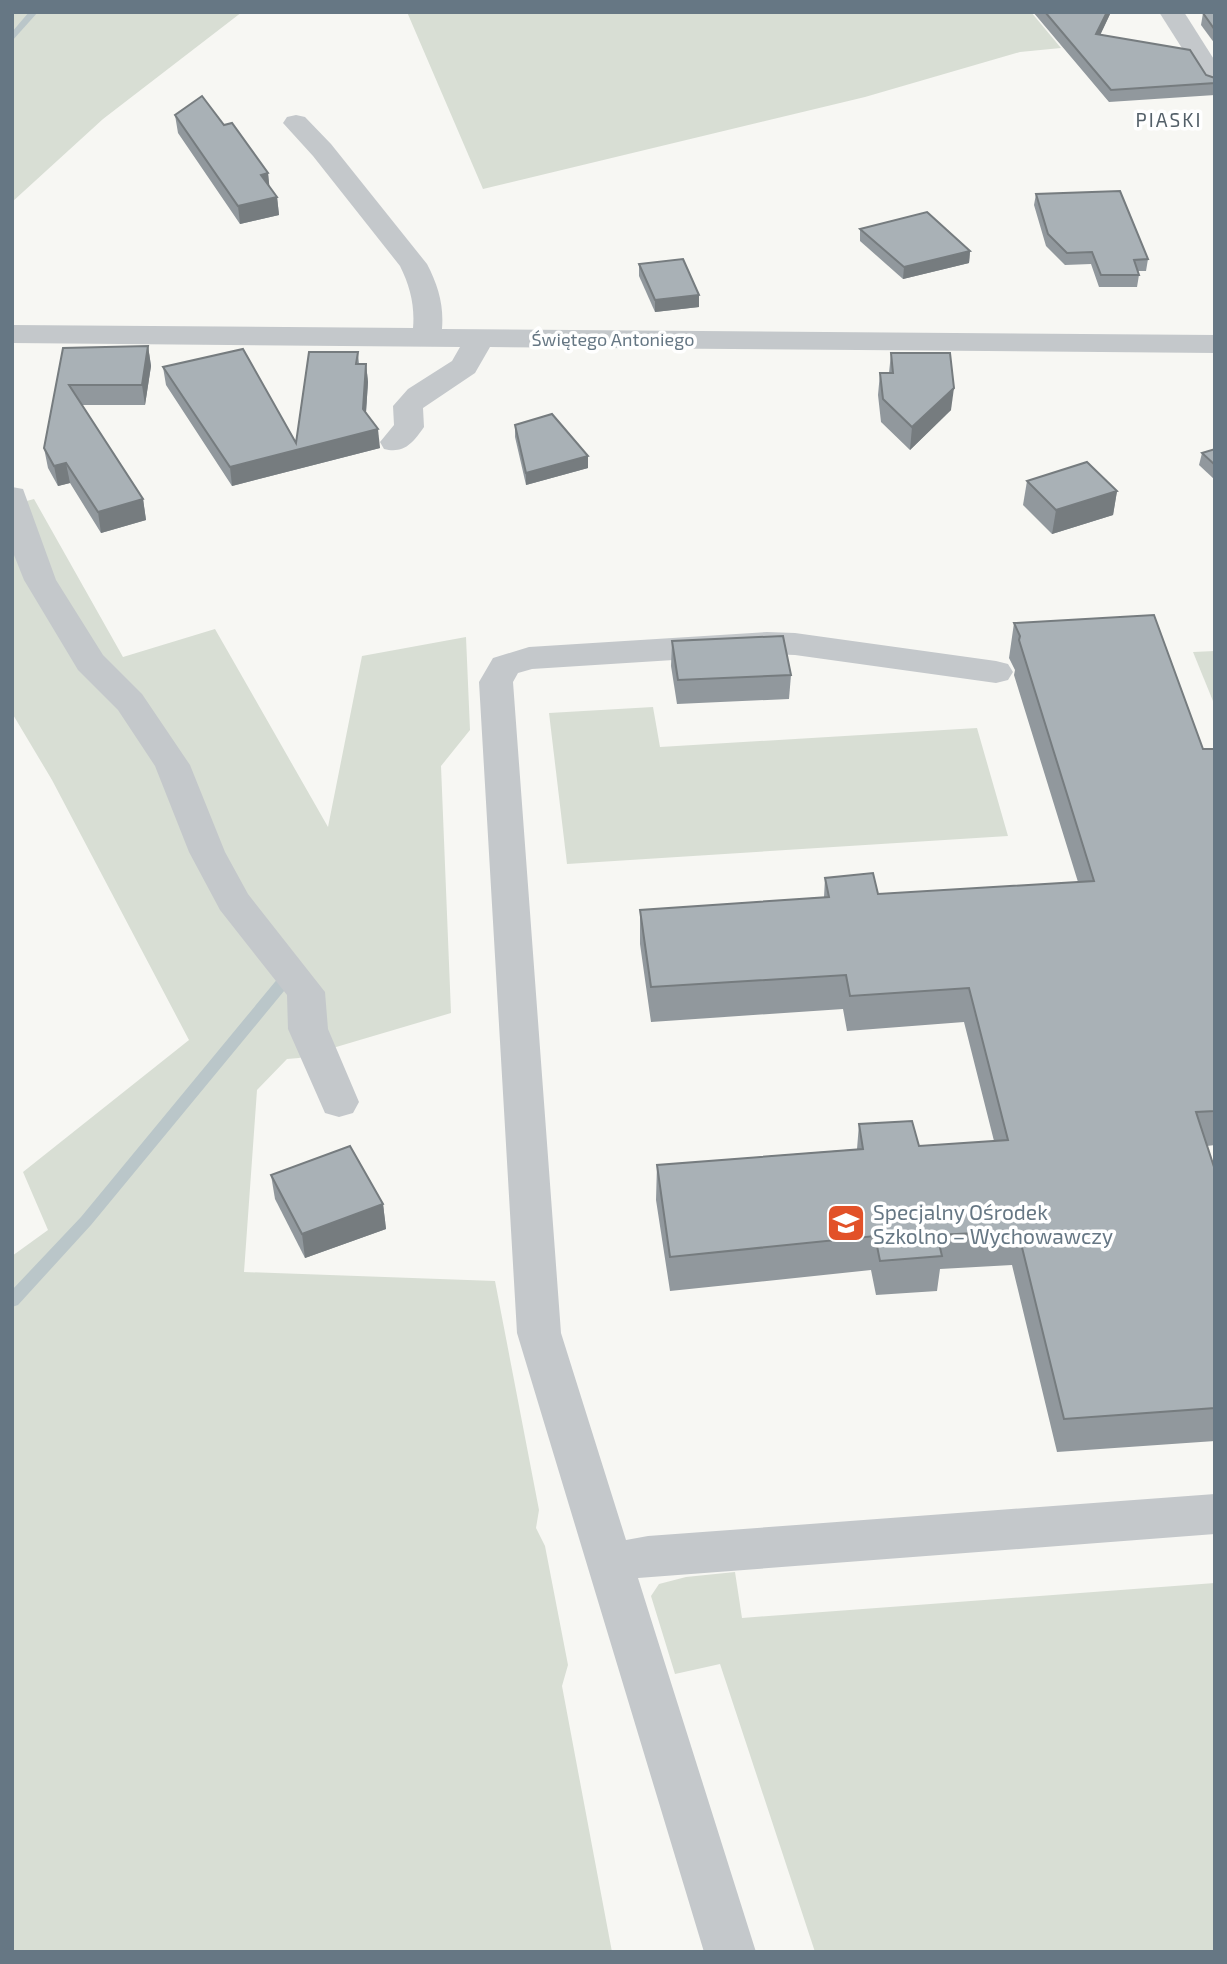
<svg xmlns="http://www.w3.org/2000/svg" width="1227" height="1964" font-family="'Exo 2',sans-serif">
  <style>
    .green { fill: #d8ded4 }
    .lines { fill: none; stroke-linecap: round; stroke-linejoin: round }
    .stream { fill: #bac6c9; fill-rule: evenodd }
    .minor { fill: #c4c8cb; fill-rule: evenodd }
    .wall { fill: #91989d }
    .shaded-wall { fill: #767c7f }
    .building { fill: #a9b1b6; stroke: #767c7f; stroke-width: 2 }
    .labels { text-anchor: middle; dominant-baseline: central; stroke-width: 7; stroke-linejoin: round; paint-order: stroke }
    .far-street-label { font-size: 18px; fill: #667784; stroke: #fff }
    .far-neighbourhood-label { font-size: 19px; letter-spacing: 2px; fill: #546069; stroke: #fff }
    .poi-label { font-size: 21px; fill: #667784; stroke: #fff; text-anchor: start }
  </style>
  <rect width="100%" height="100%" fill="#f7f7f3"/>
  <g class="green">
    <polygon points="12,12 242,12 103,119 12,202"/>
    <polygon points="407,12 1031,12 1061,48 1020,52 865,97 483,189"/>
    <polygon points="34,499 123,657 215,629 328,827 362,656 466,637 470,730 441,766 451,1013 299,1058 287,1059 257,1090 244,1272 495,1281 539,1510 536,1528 545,1546 568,1665 562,1686 612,1952 12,1952 12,1256 48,1230 23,1172 189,1040 52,780 12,713 12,505"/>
    <polygon points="1215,651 1215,706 1193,652"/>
    <polygon points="653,707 660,747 977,728 1008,836 567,864 549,713"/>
    <polygon points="735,1572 742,1618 1215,1583 1215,1952 815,1952 720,1664 675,1674 651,1596 659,1584 686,1577"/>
  </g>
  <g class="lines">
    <g class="stream">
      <polygon points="29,12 38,12 12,41 12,32"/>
      <polygon points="284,976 289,977 291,981 289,985 91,1225 18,1305 12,1307 12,1290 81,1217 279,977"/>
    </g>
    <g class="minor">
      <polygon points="1159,12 1184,12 1215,61 1215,89 1206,86"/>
      <path d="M296,115L305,117L331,144L427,264C438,285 444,305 442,329L1215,335V353L490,347L475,373L423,408L424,427C413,443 404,454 384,449L380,442L394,425L393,406L408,389L452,361L460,347L12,343V325L413,328C415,306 410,286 400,266L313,156L283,123L287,117Z"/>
      <polygon points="12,487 23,489 56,580 103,655 142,694 190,765 225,852 248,894 325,992 328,1029 359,1102 353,1113 339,1117 325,1113 288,1029 287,995 220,910 189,852 155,766 118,710 78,670 24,580 12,550"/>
      <polygon points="767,632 795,633 996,661 1008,664 1013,672 1008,680 996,683 795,655 767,654 532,669 518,673 513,682 561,1333 626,1540 648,1536 1215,1494 1215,1534 638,1578 756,1952 704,1952 517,1333 479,682 493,658 529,647"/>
    </g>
  </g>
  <g class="wall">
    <polygon points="1033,12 1111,12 1100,35 1215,78 1215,95 1109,102"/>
    <polygon points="1203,13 1215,13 1215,44 1201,25"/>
    <polygon points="175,115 224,125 268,173 269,186 277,197 279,215 240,224 178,133"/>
    <polygon points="1036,194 1148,259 1146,271 1138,271 1139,275 1137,287 1099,287 1091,264 1065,265 1046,246 1034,205"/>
    <polygon points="860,229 970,251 969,263 903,279 860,241"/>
    <polygon points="639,264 699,307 655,312 639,276"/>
    <polygon points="148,346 151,366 145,405 82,405 143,499 146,520 101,533 70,483 58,486 48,468 44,448 63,348"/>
    <polygon points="358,352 359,364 366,364 368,382 366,412 380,448 232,486 166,385 163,367 296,443"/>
    <polygon points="891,353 951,410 910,450 881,422 878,395 880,373 889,373"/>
    <polygon points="515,425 588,468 526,485 515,437"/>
    <polygon points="1215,449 1215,480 1199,465 1202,453"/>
    <polygon points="1027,481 1117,491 1113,515 1052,534 1023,505"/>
    <polygon points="1014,623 1203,749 1215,749 1215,1145 1207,1146 1215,1170 1215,1441 1057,1452 1012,1265 940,1269 937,1291 876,1295 871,1270 670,1291 656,1200 657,1165 857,1149 859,1124 919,1146 994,1141 964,1022 847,1031 843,1009 651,1022 640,944 640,910 824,897 825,878 878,894 1078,882 1014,675 1015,670 1009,658"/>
    <polygon points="672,641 791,675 789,699 677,704 671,666"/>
    <polygon points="271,1175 383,1204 386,1229 305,1258 275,1199"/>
  </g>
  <g class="shaded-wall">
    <polygon points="1107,12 1111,12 1095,46 1096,34"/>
    <polygon points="268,173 270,192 261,175"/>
    <polygon points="277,197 279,215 240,224 238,206"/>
    <polygon points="970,251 969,263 903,279 904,267"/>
    <polygon points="699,295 699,307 655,312 655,300"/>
    <polygon points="148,346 151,366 145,405 142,385"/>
    <polygon points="366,364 368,382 365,427 363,409"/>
    <polygon points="954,388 951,410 910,450 912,427"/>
    <polygon points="378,429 380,448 232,486 230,467"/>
    <polygon points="588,456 588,468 526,485 526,473"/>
    <polygon points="66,463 70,483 58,486 54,466"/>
    <polygon points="1117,491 1113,515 1052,534 1056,510"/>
    <polygon points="143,499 146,520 101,533 98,512"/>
    <polygon points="383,1204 386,1229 305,1258 302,1234"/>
  </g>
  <g class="building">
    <polygon points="1045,12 1107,12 1096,34 1190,50 1206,75 1215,78 1215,83 1111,90"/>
    <polygon points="1203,13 1215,13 1215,30"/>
    <polygon points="202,96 224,125 232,123 268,173 261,175 277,197 238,206 175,115"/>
    <polygon points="1120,191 1148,259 1134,260 1139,275 1101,275 1092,252 1067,253 1048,234 1036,194"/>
    <polygon points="927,212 970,251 904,267 860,229"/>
    <polygon points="683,259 699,295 655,300 639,264"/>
    <polygon points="148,346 142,385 69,385 143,499 98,512 66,463 54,466 44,448 63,348"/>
    <polygon points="243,349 296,443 309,352 358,352 356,364 366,364 363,409 378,429 230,467 163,367"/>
    <polygon points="891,353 950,353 954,388 912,427 883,399 880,373 893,373"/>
    <polygon points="552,414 588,456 526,473 515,425"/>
    <polygon points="1215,449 1215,465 1202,453"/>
    <polygon points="1087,462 1117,491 1056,510 1027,481"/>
    <polygon points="1154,615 1203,749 1215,749 1215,1111 1196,1112 1215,1170 1215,1408 1064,1419 1018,1231 937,1235 942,1256 880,1261 875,1236 670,1257 657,1165 863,1149 859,1124 912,1121 919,1146 1008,1140 969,988 850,996 846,975 651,987 640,910 829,897 825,878 873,873 878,894 1094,881 1019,640 1020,636 1014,623"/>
    <polygon points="783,636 791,675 678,680 672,641"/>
    <polygon points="350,1146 383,1204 302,1234 271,1175"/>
  </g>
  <defs>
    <g id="school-square" transform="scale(2.0125)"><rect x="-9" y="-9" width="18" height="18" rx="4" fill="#e25128" stroke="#fff"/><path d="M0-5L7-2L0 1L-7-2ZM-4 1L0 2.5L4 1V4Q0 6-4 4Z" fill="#fff"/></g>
  </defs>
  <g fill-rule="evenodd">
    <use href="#school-square" x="846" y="1223"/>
  </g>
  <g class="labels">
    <g class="far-street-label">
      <text x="613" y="339">Świętego Antoniego</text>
    </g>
    <g class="far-neighbourhood-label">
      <text x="1169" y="119">PIASKI</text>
    </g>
    <g class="poi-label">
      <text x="873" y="1211">Specjalny Ośrodek<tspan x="873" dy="24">Szkolno – Wychowawczy</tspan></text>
    </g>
  </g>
  <rect width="1227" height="1964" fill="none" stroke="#667784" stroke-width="28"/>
</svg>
